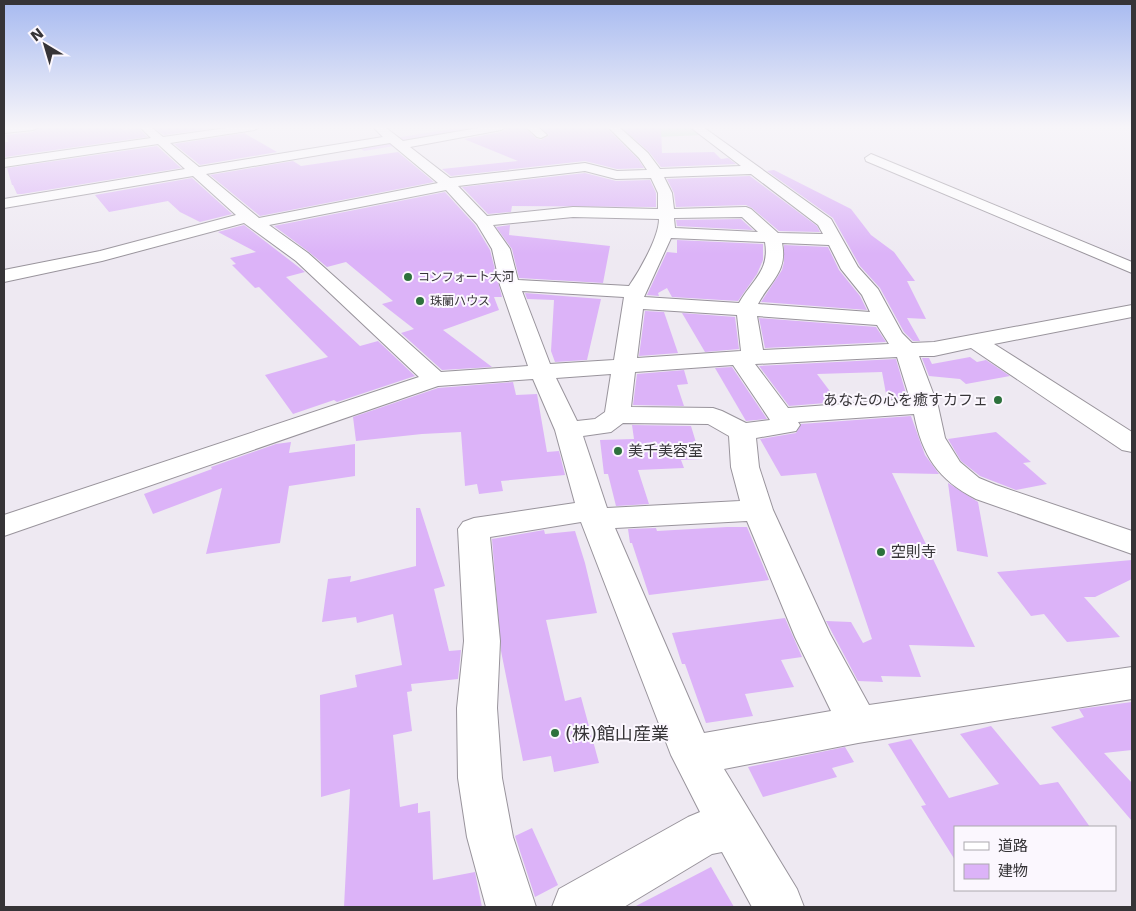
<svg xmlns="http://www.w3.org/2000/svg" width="1136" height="911" font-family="'DejaVu Sans','Noto Sans JP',sans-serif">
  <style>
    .green { fill: #b5e7bb }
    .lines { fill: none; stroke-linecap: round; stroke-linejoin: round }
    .canal { fill: #e5c4fc; fill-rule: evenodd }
    .building { fill: #dcb3f8 }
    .minor-casing { stroke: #99949c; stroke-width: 2 }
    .minor { fill: #fff; fill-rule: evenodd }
    .poi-dot { fill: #2d713c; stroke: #fbf7fe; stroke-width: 2 }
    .labels { text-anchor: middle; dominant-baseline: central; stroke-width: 4; stroke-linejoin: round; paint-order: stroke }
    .far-poi-label { font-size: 12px; fill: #363437; stroke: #fbf7fe; text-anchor: start }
    .poi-label { font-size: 15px; fill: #363437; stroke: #fbf7fe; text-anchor: start }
    .near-poi-label { font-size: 18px; fill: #363437; stroke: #fbf7fe; text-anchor: start }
  </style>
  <rect width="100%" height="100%" fill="#eee9f2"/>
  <polygon class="green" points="619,127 691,127 703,135 632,138"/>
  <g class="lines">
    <polygon class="canal" points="464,127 489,127 483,131 364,151 358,147 364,143"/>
  </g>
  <g class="building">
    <polygon points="41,127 120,127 124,130 139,128 147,137 5,157 4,142 8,142 6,135 33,132"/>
    <polygon points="153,127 222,127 164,135"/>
    <polygon points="524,127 536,138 541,140 549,135 540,127 606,127 638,159 644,168 617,169 585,161 451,176 442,169 518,161 464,139 501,132 508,128"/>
    <polygon points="621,127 661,127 662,153 714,152 721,159 728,158 736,164 661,167 649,152"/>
    <polygon points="244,133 277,152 200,165 174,144"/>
    <polygon points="157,146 181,168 22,194 17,194 13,185 12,185 7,168"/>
    <polygon points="398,152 434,182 260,216 210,175 293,161 301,166"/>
    <polygon points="774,170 851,209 871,235 894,252 915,281 907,281 926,319 907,318 920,341 913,341 904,332 880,288 860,266 833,218 767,171"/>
    <polygon points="585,173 616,181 650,180 656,193 656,207 512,206 511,212 488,214 462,187"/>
    <polygon points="750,176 817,226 820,232 779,231 752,208 746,205 676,207 674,193 667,179"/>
    <polygon points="192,178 232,214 200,222 180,212 168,201 109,212 95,195"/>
    <polygon points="445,192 475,225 490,250 502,297 494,297 499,310 443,330 492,367 442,370 401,333 414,329 382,304 393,301 346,262 327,267 309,252 274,226"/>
    <polygon points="741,219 753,230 677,226 676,220"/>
    <polygon points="244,225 305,272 286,277 360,346 378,341 415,376 337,402 334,400 293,414 265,375 328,357 259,287 255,288 232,265 236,264 230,258 256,252 218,232"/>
    <polygon points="510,225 509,235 610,246 603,283 519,278 512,249 496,227"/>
    <polygon points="677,240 763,244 763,260 757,274 738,301 672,297 667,288 658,293 659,296 647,295 667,252 677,253"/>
    <polygon points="784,245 828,247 839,270 860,296 867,310 761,302 782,270 784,262"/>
    <polygon points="525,293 601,299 587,360 555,362 551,351 554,300 527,299"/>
    <polygon points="645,311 664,312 678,353 639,356"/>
    <polygon points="682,313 735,317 739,349 705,352"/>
    <polygon points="759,318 876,327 886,342 765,348"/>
    <polygon points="970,357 977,362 986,360 1010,376 966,384 960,379 929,376 922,358 929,358 932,364"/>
    <polygon points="896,359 907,397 887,399 882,372 817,374 838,402 789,406 759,366"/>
    <polygon points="732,367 767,419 746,421 715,368"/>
    <polygon points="684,370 688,384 677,385 684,406 633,405 637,374"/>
    <polygon points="513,382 516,395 537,394 547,452 559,451 565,475 501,481 503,491 479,494 477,484 465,486 461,432 422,434 356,441 353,417 438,388"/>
    <polygon points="911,416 925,455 939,474 892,473 975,647 909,645 921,677 881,676 883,682 858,681 826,621 851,622 863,643 872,639 816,473 781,476 760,439 796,433 801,424"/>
    <polygon points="632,425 691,426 701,459 681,460 684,468 638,470 649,504 616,506 608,474 604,474 600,440 634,439"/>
    <polygon points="996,432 1031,462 1023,463 1047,484 1016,490 980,476 961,461 948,439"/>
    <polygon points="291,442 289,453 355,444 355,476 289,486 280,543 206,554 222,488 153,514 144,494 212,469 211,467 276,444"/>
    <polygon points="948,483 978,502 988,557 957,551"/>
    <polygon points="416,508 420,508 445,586 434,589 449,651 461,650 458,679 411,684 412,691 407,692 412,731 393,735 400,807 418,803 418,813 430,811 433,880 475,872 482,907 344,907 350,789 321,797 320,695 357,687 355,675 402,665 393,614 357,623 356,617 322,622 328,579 351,576 350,582 416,566"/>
    <polygon points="727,527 747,527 769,580 649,595 632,543 630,543 628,529 656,528 657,531"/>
    <polygon points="544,530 545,534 575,531 585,563 597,613 546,620 565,701 581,697 599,763 554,772 551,756 523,761 501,651 492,539"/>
    <polygon points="1132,560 1132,579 1095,597 1084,597 1120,637 1067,642 1044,614 1031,616 997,572"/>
    <polygon points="785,618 802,657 781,660 794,687 745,694 753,716 706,723 685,664 682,664 672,633"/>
    <polygon points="1132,702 1132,750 1104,753 1132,783 1132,821 1051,727 1084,717 1079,709"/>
    <polygon points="991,726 1040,785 1058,782 1090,827 955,827 955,860 921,806 926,805 888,744 911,739 949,798 999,784 960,734"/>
    <polygon points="845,747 854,762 832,768 837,777 763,797 748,767"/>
    <polygon points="532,828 558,885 535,897 515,836"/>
    <polygon points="711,867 734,907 634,907"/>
  </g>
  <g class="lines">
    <g class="minor-casing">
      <g id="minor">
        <polygon points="4,127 39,127 33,130 4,133"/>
        <path d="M140,127H151L163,137L233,127H260L254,130L170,143L199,167L383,137L373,127H385L403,141L484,127H506L501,130L410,147L450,178L585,163L617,171L647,170L639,158L608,127H619L648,153L660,169L741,166L690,127H703L831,219L858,267L878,289L902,333L912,343L934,342L1132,305V317L994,344L1132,432V452L1122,450L971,348L934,356H919L938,406L945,438L960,462L979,478L996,485L1132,531V554L976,499C938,480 922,455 914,414L798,422L800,425L796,431L756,438L759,467L773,510L830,634L869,705L1132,667V699L858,743L724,769L797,889L804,907H752L722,852L712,854L624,907H552L559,889L688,817L700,812L671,755L581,522L490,537L500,641L497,708L502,778L513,837L536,907H486L467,837L458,778L457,708L464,641L458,529L463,522L474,518L575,503L555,430L533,379L438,386L4,536V515L419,377L296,261L244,223L102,261L4,282V270L100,251L236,215L193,176L4,208V199L185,169L158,144L4,167V159L151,138ZM390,143L438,183L259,218L206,174ZM585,171L616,179L651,178L658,193V209L573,207L487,216L458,186ZM751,174L818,225L823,234L778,233L751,209L746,207L674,209L672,193L664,177ZM446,190L477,224L492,249L500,285L528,366L441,372L308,253L269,225ZM573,217L659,219C659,237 640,270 629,286L518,280L510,249L493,225ZM742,217L758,232L675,228L674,218ZM671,238L765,242C770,271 752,280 739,303L644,297ZM782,243L829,245L841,269L862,295L870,312L758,304C770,281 788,272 782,243ZM522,291L624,297L614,360L550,364ZM643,309L737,315L741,351L637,358ZM757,316L877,325L889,344L763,350ZM897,357L910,399L788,408L755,364ZM733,365L770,420L746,423L722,411L713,408L631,407L635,372ZM611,374L605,412L595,419L577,421L556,378ZM623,423L708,424L729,436L731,467L740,501L607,508L583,436L611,432ZM747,521L795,637L831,711L704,733L615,528Z"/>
        <polygon points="526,127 538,127 547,135 541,138 537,137"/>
        <polygon points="871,154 1132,262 1132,273 866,161 865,158"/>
      </g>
    </g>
    <use href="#minor" class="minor"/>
  </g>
  <linearGradient id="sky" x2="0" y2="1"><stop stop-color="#a7baf0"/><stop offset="0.5" stop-color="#f7f5f9"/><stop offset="1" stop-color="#f7f5f9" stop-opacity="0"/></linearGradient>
  <rect width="1136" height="254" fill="url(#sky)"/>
  <g class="poi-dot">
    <circle cx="408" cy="277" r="5"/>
    <circle cx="420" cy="301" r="5"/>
    <circle cx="998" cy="400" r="5"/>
    <circle cx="618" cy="451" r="5"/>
    <circle cx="881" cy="552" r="5"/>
    <circle cx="555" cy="733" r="5"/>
  </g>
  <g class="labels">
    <g class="far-poi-label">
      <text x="418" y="277">コンフォート大河</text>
      <text x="430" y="301">珠蘭ハウス</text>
    </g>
    <g class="poi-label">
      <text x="988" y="400" text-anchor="end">あなたの心を癒すカフェ</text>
      <text x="628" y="451">美千美容室</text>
      <text x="891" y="552">空則寺</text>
    </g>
    <g class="near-poi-label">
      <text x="565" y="733">(株)館山産業</text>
    </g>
  </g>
  <rect width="1136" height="911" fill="none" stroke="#363437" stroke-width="10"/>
  <rect x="954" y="826" width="162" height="65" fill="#fbf7fe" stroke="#aca9ae"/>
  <rect x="964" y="842" width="25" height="8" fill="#ffffff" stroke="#aca9ae"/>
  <text x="998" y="851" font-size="15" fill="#363437">道路</text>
  <rect x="964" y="864" width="25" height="15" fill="#dcb3f8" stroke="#aca9ae"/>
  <text x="998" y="876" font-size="15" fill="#363437">建物</text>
  <g transform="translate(45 45) rotate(322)" stroke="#fbf7fe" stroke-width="4" paint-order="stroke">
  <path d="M0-4L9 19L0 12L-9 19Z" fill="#363437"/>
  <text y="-8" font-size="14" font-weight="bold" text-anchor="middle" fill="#363437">N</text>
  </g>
</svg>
